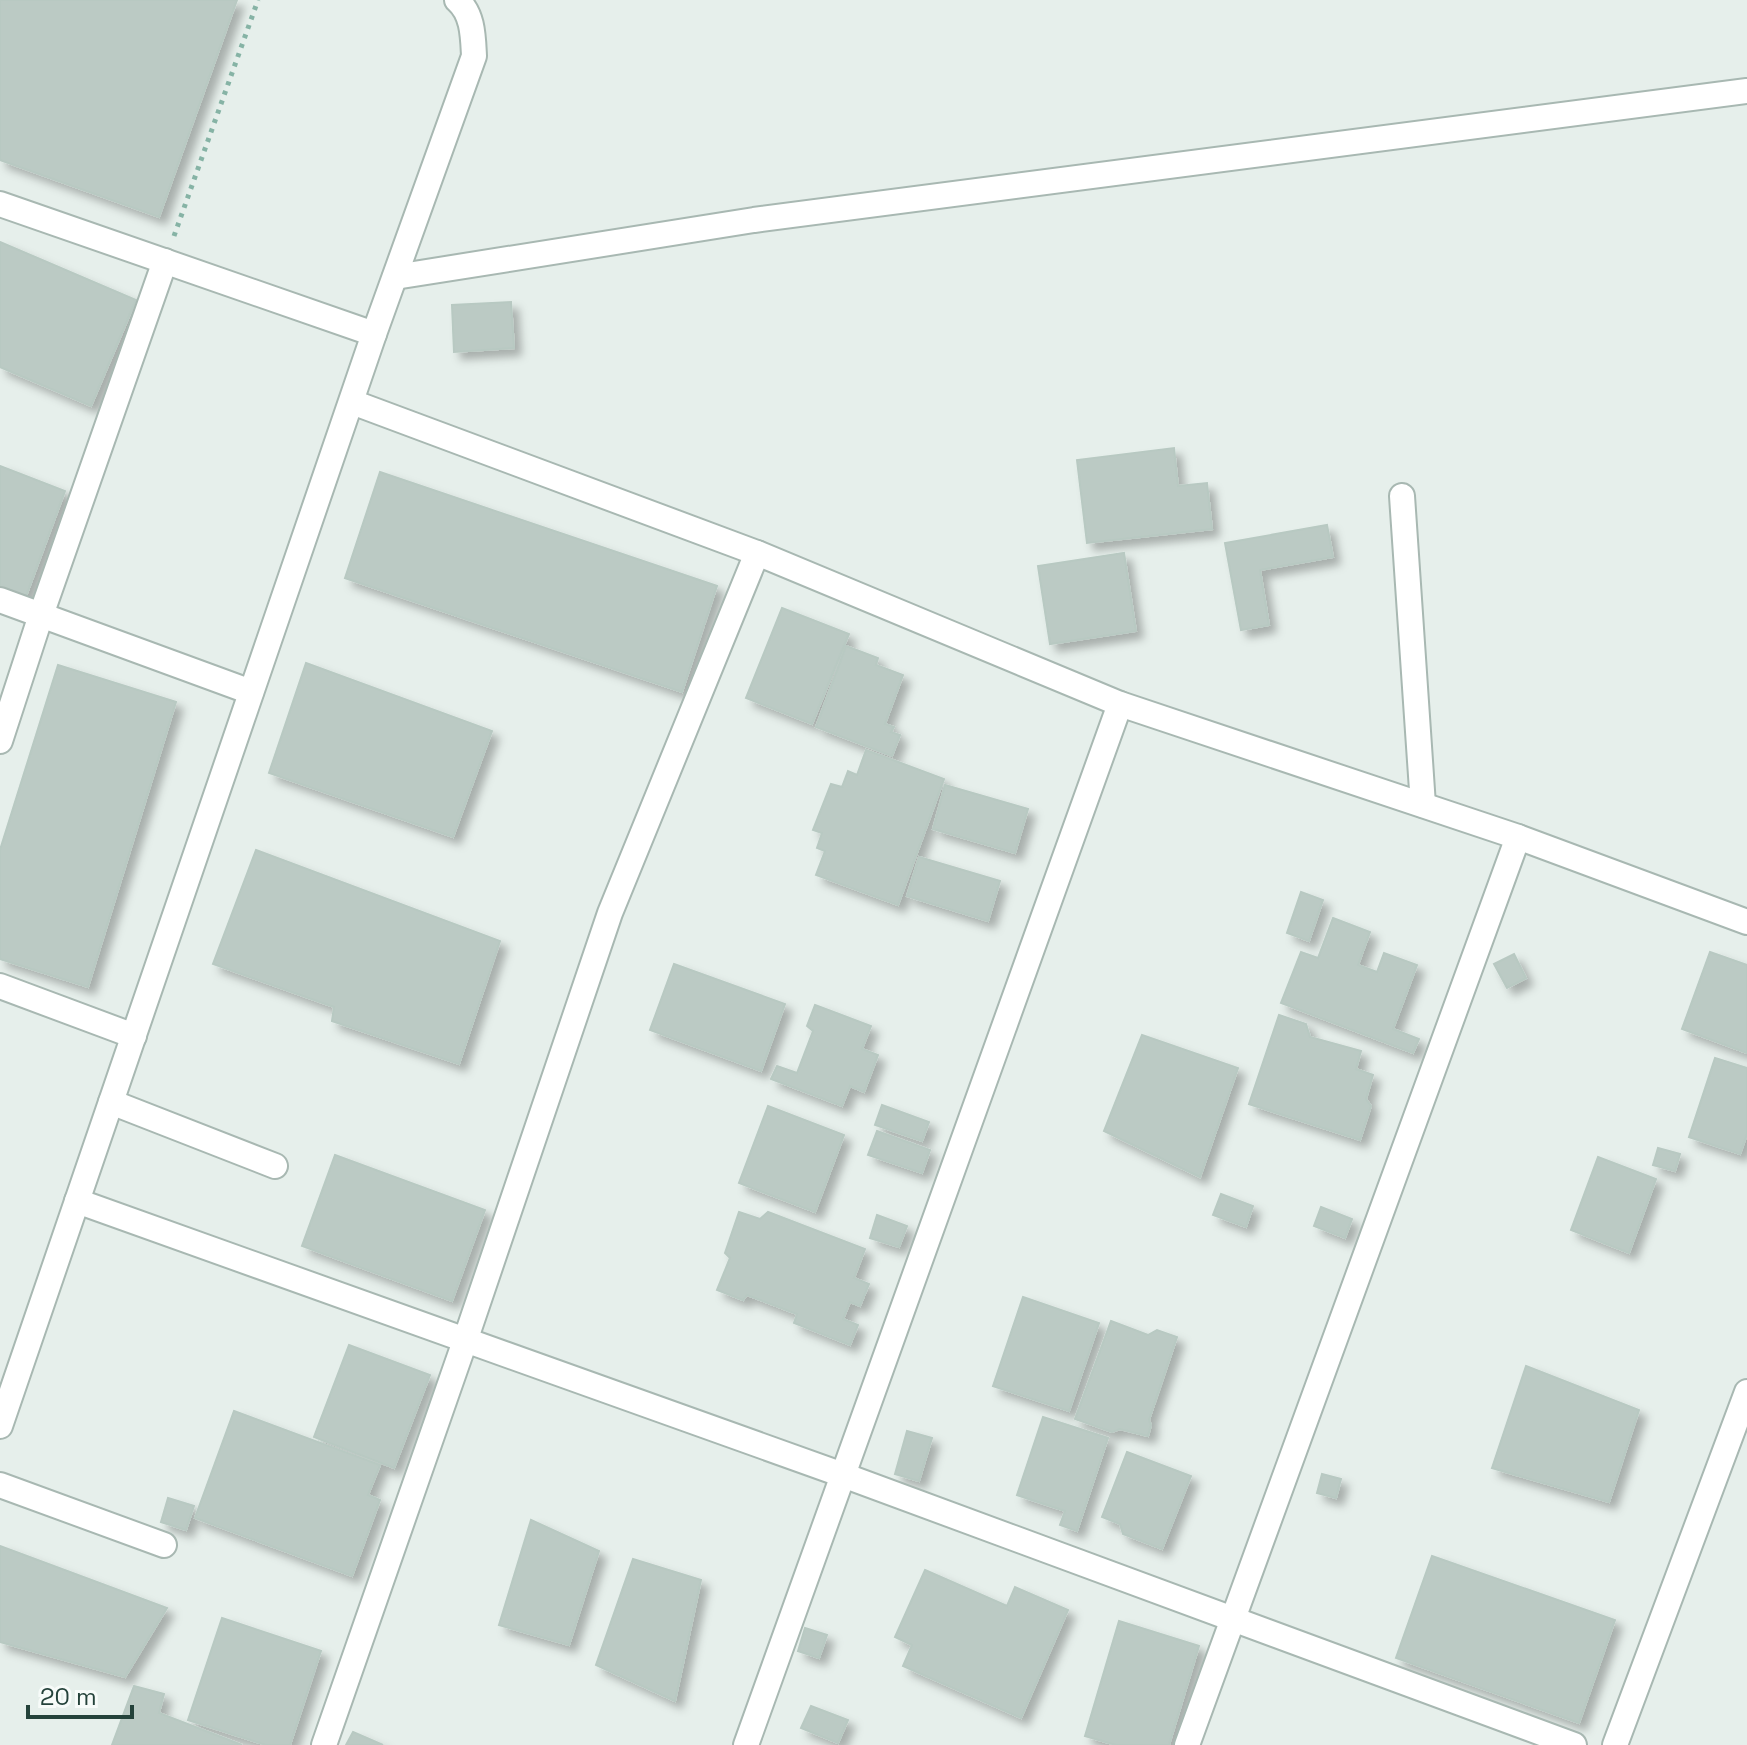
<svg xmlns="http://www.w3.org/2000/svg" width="1747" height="1745" font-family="'Space Grotesk',sans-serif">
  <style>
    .building { fill: #bbcac4; stroke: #b8c9c2; stroke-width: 2; filter: url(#shadow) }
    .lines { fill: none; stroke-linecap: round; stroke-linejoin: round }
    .minor-casing { stroke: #a8b8b2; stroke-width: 28 }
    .path { stroke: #86b3a5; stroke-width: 5; stroke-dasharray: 4 6; stroke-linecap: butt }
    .minor { stroke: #fff; stroke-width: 24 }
  </style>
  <defs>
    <filter id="shadow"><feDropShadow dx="7" dy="7" stdDeviation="4" flood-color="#0004"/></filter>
  </defs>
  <rect width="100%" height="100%" fill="#e6efeb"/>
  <g class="building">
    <polygon points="0,0 237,0 159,217 0,160"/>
    <polygon points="0,242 136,300 91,406 0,367"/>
    <polygon points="511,302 514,348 454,352 452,305"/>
    <polygon points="1174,448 1178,486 1207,483 1212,529 1087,543 1077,460"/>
    <polygon points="0,466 65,491 25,599 0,589"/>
    <polygon points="380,472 717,586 682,692 345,578"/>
    <polygon points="1327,525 1333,557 1260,570 1269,625 1241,630 1225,543"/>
    <polygon points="1124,553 1136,631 1050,644 1038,566"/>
    <polygon points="782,608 849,634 812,724 746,698"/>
    <polygon points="846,646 878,658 876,665 903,675 885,724 894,727 891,732 900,735 892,756 816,727"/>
    <polygon points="306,663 492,731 453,837 269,773"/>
    <polygon points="58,665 176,702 88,987 0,959 0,850"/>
    <polygon points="866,750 944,779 898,905 816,875 825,851 817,848 822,833 813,830 831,784 842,787 848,771 857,775"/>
    <polygon points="945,785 1028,809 1015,853 933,829"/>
    <polygon points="256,850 500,941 459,1064 332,1021 334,1007 213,964"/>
    <polygon points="919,857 1000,881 988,921 907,896"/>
    <polygon points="1301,892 1323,900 1309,941 1287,933"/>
    <polygon points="1333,918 1370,932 1358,965 1377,972 1384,953 1417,965 1393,1029 1419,1039 1413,1053 1281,1003 1301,952 1318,958"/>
    <polygon points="1710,952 1747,965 1747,1053 1682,1029"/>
    <polygon points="1514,954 1526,978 1507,988 1494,964"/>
    <polygon points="674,964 785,1004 761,1071 650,1030"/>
    <polygon points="815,1005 871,1026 862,1049 878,1055 864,1092 850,1086 842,1106 771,1079 777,1066 797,1073 813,1031 807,1026"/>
    <polygon points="1279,1015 1306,1024 1310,1037 1361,1051 1356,1069 1373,1075 1366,1099 1371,1106 1360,1140 1249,1104"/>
    <polygon points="1142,1035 1238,1068 1200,1177 1104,1131"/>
    <polygon points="1715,1058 1747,1068 1747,1134 1740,1154 1689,1137"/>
    <polygon points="882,1105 929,1122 922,1141 875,1125"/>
    <polygon points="768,1106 844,1135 815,1212 739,1183"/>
    <polygon points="877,1131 930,1150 922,1173 868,1155"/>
    <polygon points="1658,1148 1680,1154 1675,1171 1653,1165"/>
    <polygon points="335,1155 485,1210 452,1301 302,1246"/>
    <polygon points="1598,1157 1656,1179 1629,1253 1571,1230"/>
    <polygon points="1221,1194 1253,1206 1246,1227 1213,1215"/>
    <polygon points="1321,1207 1352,1219 1345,1238 1314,1226"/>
    <polygon points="739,1212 760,1219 768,1212 865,1249 854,1278 869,1284 860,1306 850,1302 843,1319 858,1325 850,1345 794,1323 797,1314 747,1295 743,1300 717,1290 730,1258 725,1253"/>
    <polygon points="877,1215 907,1226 899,1247 870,1238"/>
    <polygon points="1023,1297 1099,1323 1069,1411 993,1386"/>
    <polygon points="1111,1321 1148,1335 1157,1330 1177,1337 1149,1420 1151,1425 1148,1436 1120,1429 1112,1432 1075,1419"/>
    <polygon points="349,1345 430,1375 394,1468 314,1437"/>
    <polygon points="1526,1366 1639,1410 1609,1502 1492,1468"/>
    <polygon points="234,1411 380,1465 368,1495 380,1500 352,1576 195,1518"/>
    <polygon points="1043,1417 1108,1438 1077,1531 1060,1525 1065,1511 1017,1495"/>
    <polygon points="907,1431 932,1438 919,1481 895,1474"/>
    <polygon points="1127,1452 1191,1476 1162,1549 1123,1534 1120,1524 1102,1517"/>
    <polygon points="1322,1474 1341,1479 1336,1498 1317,1493"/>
    <polygon points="168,1498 194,1506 186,1530 161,1522"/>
    <polygon points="531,1520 599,1551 569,1645 499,1625"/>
    <polygon points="0,1546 167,1608 125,1677 0,1642"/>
    <polygon points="1432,1556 1615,1620 1579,1723 1396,1658"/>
    <polygon points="633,1559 701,1580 675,1701 596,1665"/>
    <polygon points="925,1570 1007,1606 1015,1587 1068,1610 1021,1718 903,1666 912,1645 895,1637"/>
    <polygon points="222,1618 321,1651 290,1745 266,1745 188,1720"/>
    <polygon points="1119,1621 1199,1646 1169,1745 1116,1745 1085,1736"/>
    <polygon points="805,1628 827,1635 819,1658 798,1651"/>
    <polygon points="134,1686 164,1694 159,1713 242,1745 112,1745"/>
    <polygon points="811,1706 848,1720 838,1743 801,1728"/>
    <polygon points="353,1732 383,1745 346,1745"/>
  </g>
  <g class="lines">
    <g class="minor-casing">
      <g id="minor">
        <polyline points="0,204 374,334"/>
        <polyline points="395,277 754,220 1747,91"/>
        <polyline points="352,402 757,553 1120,704 1518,837 1747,922"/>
        <polyline points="1402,496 1423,805"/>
        <polyline points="0,600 251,692"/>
        <polyline points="0,741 41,615 165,261"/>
        <polyline points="0,986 134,1036"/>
        <polyline points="111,1102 275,1166"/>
        <polyline points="77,1201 843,1475 1574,1745"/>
        <path d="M0,1426L374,334L474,56C473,36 473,14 457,0"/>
        <polyline points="0,1485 164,1545"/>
        <polyline points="324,1745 465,1341 610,913 757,553"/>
        <polyline points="746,1745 1120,704"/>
        <polyline points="1187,1745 1518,837"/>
        <polyline points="1615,1745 1747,1392"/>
      </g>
    </g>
    <polyline class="path" points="174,236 258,0"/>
    <use href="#minor" class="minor"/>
  </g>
  <path d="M28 1705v12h104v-12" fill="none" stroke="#24423a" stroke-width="4"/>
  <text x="40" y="1705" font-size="24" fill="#24423a" stroke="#f7fbf9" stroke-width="6" paint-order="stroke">20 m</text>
</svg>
